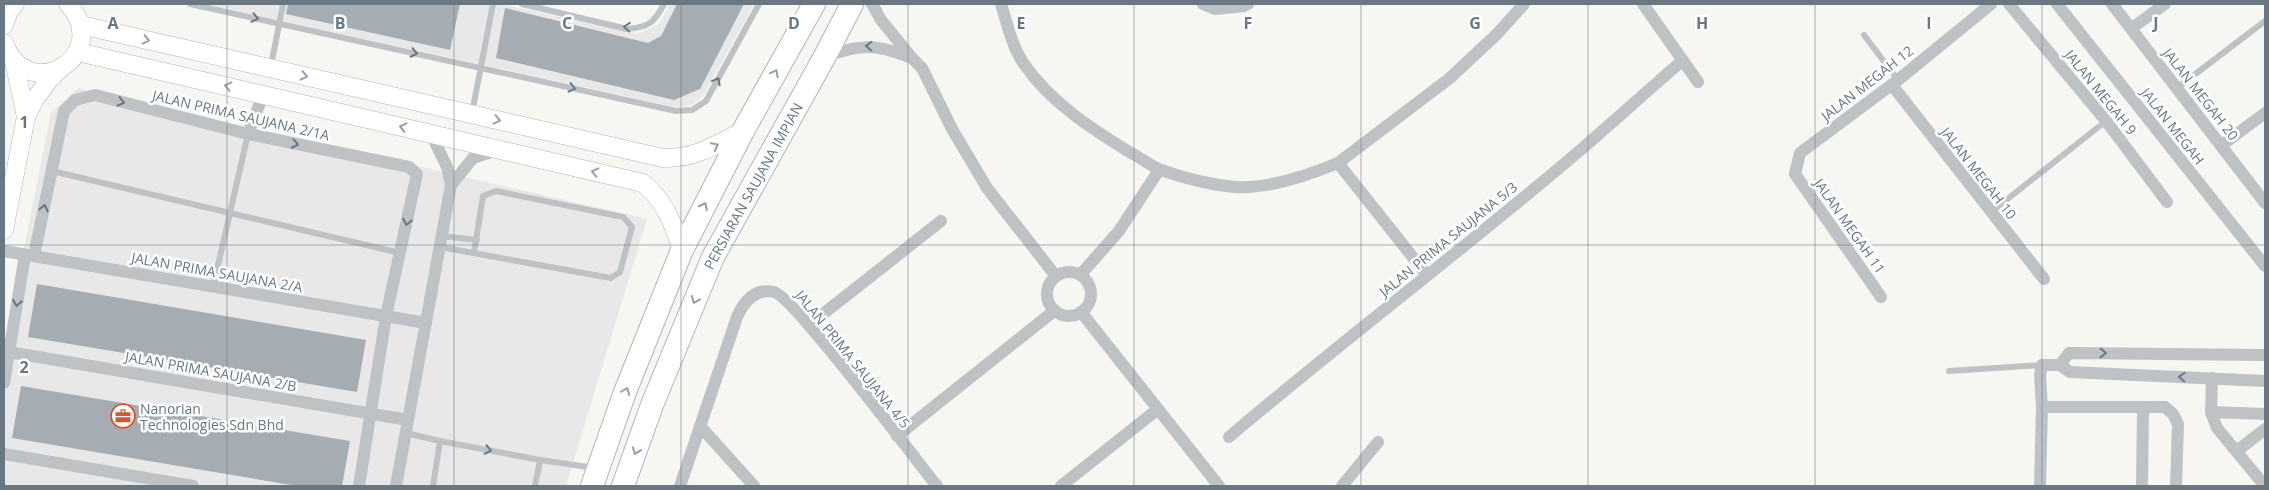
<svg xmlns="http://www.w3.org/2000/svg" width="2269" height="490" font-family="'Open Sans',sans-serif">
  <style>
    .built { fill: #e7e8e7 }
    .building { fill: #a6adb2 }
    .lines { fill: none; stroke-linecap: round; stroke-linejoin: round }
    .secondary-casing { stroke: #b0b6ba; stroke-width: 19 }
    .highway-casing { stroke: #b1b5b8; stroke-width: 24 }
    .lane { stroke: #bec2c5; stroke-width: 6 }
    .street { stroke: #bec2c5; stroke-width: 12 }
    .secondary { stroke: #fff; stroke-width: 18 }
    .highway { stroke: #fff; stroke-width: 22 }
    .oneway { stroke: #687782 }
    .oneway2 { stroke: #95a0a8 }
    .grid { fill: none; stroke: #687782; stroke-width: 1; stroke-opacity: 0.55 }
    .labels { text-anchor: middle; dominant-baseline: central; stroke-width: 5; stroke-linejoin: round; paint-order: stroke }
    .street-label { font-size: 14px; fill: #687782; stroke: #fff }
    .poi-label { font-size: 14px; fill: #687782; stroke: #fff; text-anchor: start }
    .grid-label { font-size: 16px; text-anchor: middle; font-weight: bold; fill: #687782; stroke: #fff; stroke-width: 5; stroke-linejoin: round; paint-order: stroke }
  </style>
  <rect width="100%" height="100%" fill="#f6f6f3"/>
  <g class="built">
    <polygon points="206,4 501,4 638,34 659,24 670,4 754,4 702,98 691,105 675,107"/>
    <polygon points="78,88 647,219 566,486 4,486 4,349 51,113"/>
  </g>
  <g class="building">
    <polygon points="288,4 460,4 450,50 286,14"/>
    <polygon points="677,4 744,4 700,89 674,100 496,58 505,8 648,43 661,36"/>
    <polygon points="37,284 366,340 357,392 28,337"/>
    <polygon points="21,386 350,441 342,486 297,486 12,438"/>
  </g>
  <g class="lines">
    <g class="secondary-casing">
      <g id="secondary">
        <polyline points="4,25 9,11 15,4"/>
        <path d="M81,25L663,158C694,159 716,145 743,131"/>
        <path d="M4,43C29,108 114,54 68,4"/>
        <path d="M78,52L643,183C665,201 673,223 682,250"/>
        <polyline points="14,61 26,117"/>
        <polyline points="4,230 26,117 35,99 49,80 60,69"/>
      </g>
    </g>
    <g class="highway-casing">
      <g id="highway">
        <polyline points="592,486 625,392 682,250 743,131 814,4"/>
        <polyline points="623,486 652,405 713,257 825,56 852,4"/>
      </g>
    </g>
    <g class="lane">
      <polyline points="190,4 676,111 692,110 706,101 759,4"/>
      <path d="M522,4L627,29C649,27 654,23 664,4"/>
      <polyline points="1864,35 1898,80"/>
      <polyline points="271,66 283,4"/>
      <polyline points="2177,88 2265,21"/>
      <polyline points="472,113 493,4"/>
      <polyline points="52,171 400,253"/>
      <polyline points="1991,212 2106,121"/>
      <polyline points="442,236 477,240"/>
      <polyline points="440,247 611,278 620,272 632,227 623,217 496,191 483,196 474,252"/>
      <polyline points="213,287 248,134"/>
      <polyline points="1949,371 2042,365"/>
      <polyline points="406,433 440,441 540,460 535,486"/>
      <polyline points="540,460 595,468"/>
      <polyline points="433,486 440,441"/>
    </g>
    <g class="street">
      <polyline points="872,4 881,20 912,58 922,68 952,129 987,188 1055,275"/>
      <path d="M1001,4C1007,23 1012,47 1024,64C1051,103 1092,129 1131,153C1141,158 1151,166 1161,170C1184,178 1211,185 1235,187C1267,189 1309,175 1338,163L1450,78L1497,34L1524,4"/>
      <polyline points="1203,4 1215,9 1244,6 1248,4"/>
      <polyline points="1643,4 1698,82"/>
      <polyline points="2009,4 2106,121 2167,202"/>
      <polyline points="2057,4 2265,266"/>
      <polyline points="2112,4 2265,203"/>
      <polyline points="2132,28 2165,4"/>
      <path d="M825,56C861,45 873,43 909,57"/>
      <polyline points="1892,85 2044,279"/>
      <polyline points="248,134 263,95"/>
      <polyline points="2222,145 2265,113"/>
      <polyline points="1338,163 1427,275"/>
      <polyline points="451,185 473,158 497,150"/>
      <polyline points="4,251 426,323"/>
      <polyline points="34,256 64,111 75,100 95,95 248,134 409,167 417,174 386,316 359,486"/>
      <circle cx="1069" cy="294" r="22"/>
      <polyline points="1081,274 1119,231 1159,170"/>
      <polyline points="1881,297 1795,174 1800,153 1898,80 1991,4"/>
      <polyline points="1081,312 1219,486"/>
      <polyline points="809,325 941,221"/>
      <polyline points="9,352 408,420"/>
      <polyline points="2060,365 2069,353 2265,355"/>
      <polyline points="2212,378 2211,412 2217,428 2265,486"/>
      <polyline points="4,383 25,255"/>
      <polyline points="2042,407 2165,407 2173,414 2178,424 2176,486"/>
      <polyline points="2211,412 2265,414"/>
      <polyline points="700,426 754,486"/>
      <polyline points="897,436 1054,311"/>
      <path d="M1229,437C1343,340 1463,250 1577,153C1612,123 1647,91 1682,61"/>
      <polyline points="2237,451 2265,429"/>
      <polyline points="4,454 193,486"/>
      <polyline points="396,486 451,185 447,167 431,134"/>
      <path d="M680,486L737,317C744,301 755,288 774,292C794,297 915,459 937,486"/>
      <polyline points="1061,486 1158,409"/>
      <polyline points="1342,486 1378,442"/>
      <polyline points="2040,486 2042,407 2040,375 2042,365 2060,365 2070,372 2265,381"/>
      <polyline points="2142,486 2143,407"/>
    </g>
    <use href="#secondary" class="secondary"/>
    <use href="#highway" class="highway"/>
  </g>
  <defs><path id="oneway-chevron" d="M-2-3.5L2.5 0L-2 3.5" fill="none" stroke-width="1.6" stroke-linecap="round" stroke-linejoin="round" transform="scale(1.25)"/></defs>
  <g class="oneway">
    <use href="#oneway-chevron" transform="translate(255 18) rotate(12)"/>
    <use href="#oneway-chevron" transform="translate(627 27) rotate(-176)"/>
    <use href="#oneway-chevron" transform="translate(869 46) rotate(-178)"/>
    <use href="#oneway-chevron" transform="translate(414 53) rotate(12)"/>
    <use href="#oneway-chevron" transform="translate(717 81) rotate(-61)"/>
    <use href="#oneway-chevron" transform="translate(572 88) rotate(13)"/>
    <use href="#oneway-chevron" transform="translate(121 102) rotate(14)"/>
    <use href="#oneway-chevron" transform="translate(295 144) rotate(12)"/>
    <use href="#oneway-chevron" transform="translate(44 208) rotate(-78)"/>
    <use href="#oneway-chevron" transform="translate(407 222) rotate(103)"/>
    <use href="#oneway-chevron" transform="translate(17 303) rotate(99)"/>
    <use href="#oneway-chevron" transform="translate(2103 353) rotate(1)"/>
    <use href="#oneway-chevron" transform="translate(2182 377) rotate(-177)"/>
    <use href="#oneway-chevron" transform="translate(488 450) rotate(11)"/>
  </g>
  <g class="oneway2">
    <use href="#oneway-chevron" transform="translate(146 40) rotate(13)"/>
    <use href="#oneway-chevron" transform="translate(775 73) rotate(-61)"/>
    <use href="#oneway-chevron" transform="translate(304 76) rotate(13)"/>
    <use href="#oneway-chevron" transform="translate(228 86) rotate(-167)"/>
    <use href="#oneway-chevron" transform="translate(497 120) rotate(13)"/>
    <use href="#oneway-chevron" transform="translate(403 127) rotate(-167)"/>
    <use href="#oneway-chevron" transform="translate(715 146) rotate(-27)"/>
    <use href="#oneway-chevron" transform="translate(595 172) rotate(-167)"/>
    <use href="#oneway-chevron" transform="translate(704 206) rotate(-63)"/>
    <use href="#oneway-chevron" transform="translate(695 300) rotate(112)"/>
    <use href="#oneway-chevron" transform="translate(626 391) rotate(-69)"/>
    <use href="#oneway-chevron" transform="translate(636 451) rotate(110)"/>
  </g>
  <path class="grid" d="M227,4V486M454,4V486M681,4V486M908,4V486M1134,4V486M1361,4V486M1588,4V486M1815,4V486M2042,4V486M4,245H2265"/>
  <defs>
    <g id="office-ring" transform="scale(1.25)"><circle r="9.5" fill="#fff" stroke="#d55535" stroke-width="1.5"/><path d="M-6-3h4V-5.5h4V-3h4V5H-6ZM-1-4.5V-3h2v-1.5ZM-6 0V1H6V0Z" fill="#d55535"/></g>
  </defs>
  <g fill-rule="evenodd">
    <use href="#office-ring" x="123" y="416"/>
  </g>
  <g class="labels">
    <g class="street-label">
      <text transform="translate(1867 83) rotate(-38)">JALAN MEGAH 12</text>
      <text transform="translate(2101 92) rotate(51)">JALAN MEGAH 9</text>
      <text transform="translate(2201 94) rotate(52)">JALAN MEGAH 20</text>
      <text transform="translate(241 115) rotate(13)">JALAN PRIMA SAUJANA 2/1A</text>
      <text transform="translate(2173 126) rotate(52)">JALAN MEGAH</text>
      <text transform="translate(1979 173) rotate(52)">JALAN MEGAH 10</text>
      <text transform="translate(753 186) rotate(-61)">PERSIARAN SAUJANA IMPIAN</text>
      <text transform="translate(1850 226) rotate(55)">JALAN MEGAH 11</text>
      <text transform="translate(1448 239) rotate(-39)">JALAN PRIMA SAUJANA 5/3</text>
      <text transform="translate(217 272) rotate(10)">JALAN PRIMA SAUJANA 2/A</text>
      <text transform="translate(853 359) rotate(51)">JALAN PRIMA SAUJANA 4/5</text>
      <text transform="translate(211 371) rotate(10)">JALAN PRIMA SAUJANA 2/B</text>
    </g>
    <g class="poi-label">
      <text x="140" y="408">Nanorian<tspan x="140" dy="16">Technologies Sdn Bhd</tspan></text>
    </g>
  </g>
  <g class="grid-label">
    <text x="113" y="29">A</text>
    <text x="340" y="29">B</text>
    <text x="567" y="29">C</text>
    <text x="794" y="29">D</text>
    <text x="1021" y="29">E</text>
    <text x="1248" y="29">F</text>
    <text x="1475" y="29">G</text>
    <text x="1702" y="29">H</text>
    <text x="1929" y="29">I</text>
    <text x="2156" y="29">J</text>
    <text x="24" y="128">1</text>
    <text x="24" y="373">2</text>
  </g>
  <rect width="2269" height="490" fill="none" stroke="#687782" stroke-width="10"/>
</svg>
